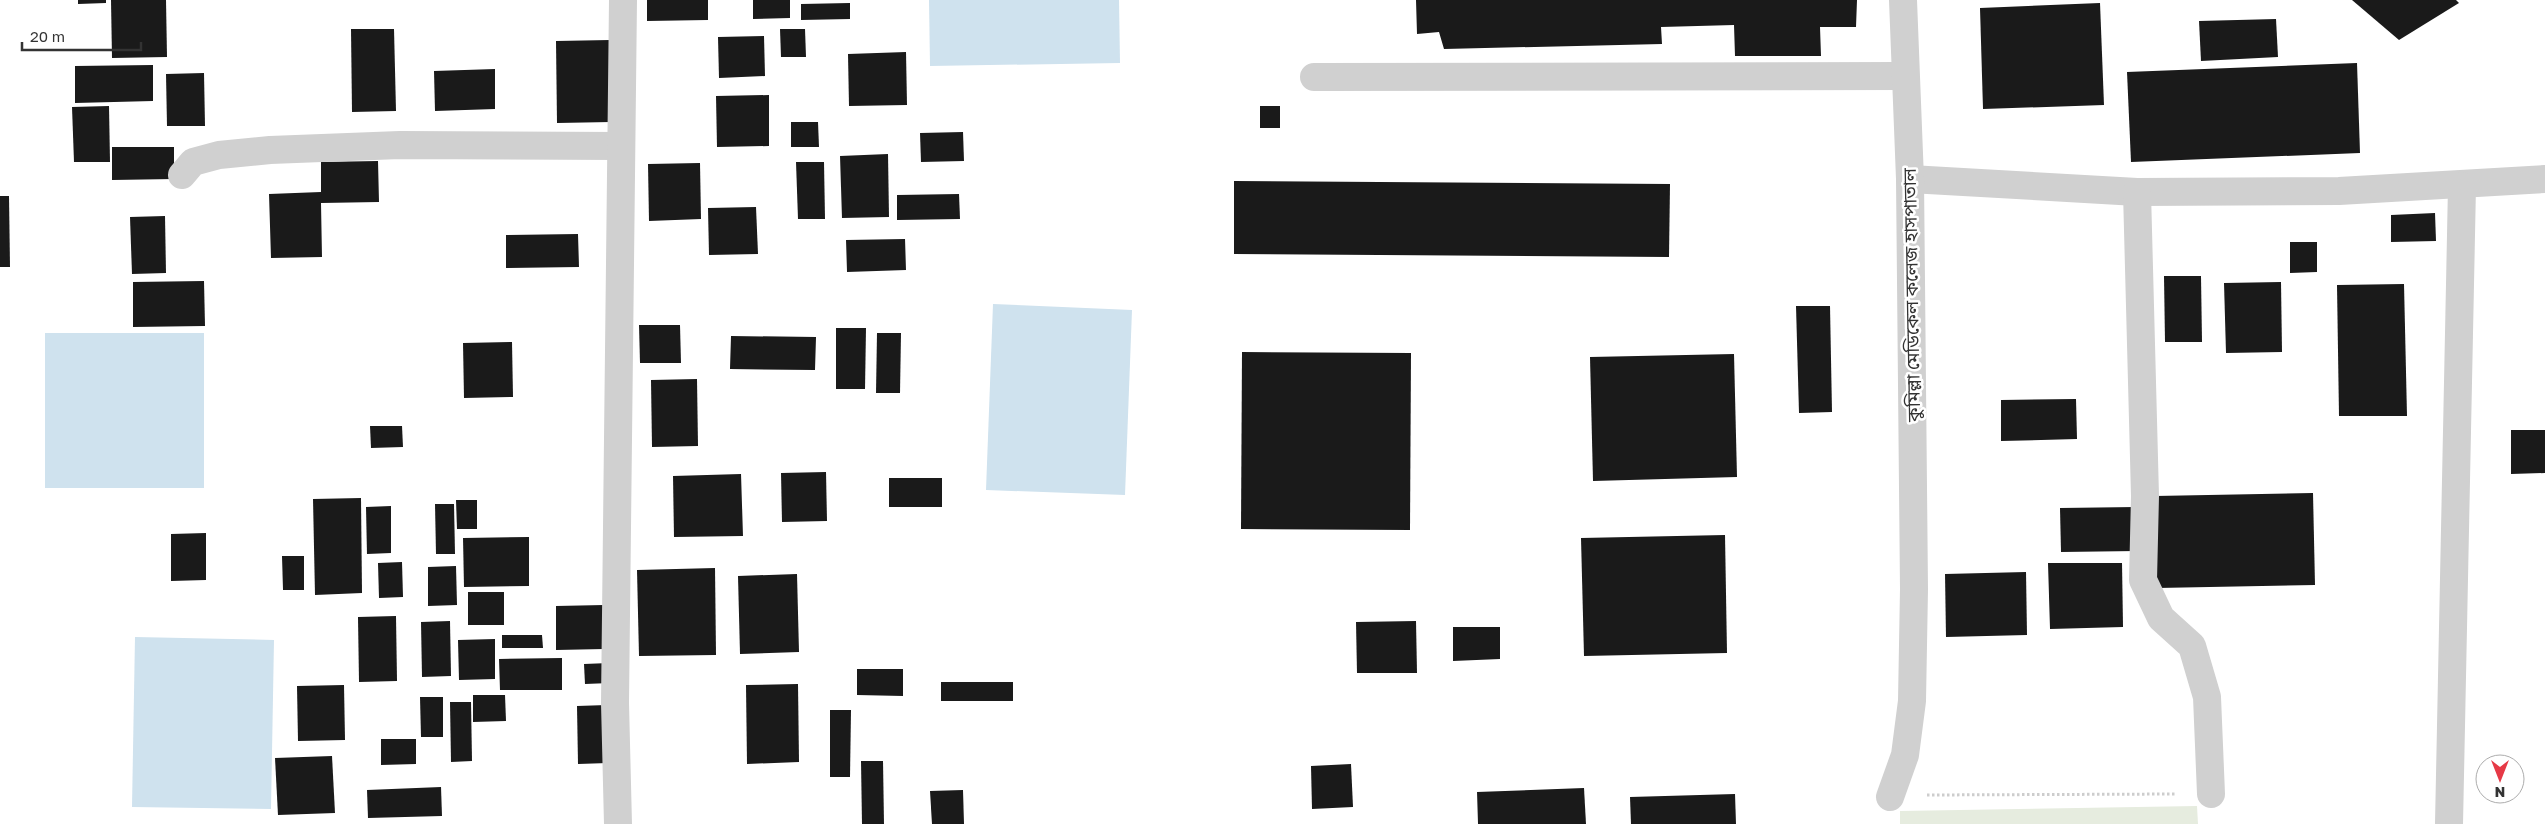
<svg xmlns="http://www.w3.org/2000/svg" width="2545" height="824" font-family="'Golos Text','Noto Sans Bengali',sans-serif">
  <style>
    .green { fill: #e6ecdf }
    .water { fill: #cfe2ee }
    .building { fill: #1a1a1a }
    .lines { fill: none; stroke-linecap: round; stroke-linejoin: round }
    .path { stroke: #cdcdcd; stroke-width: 3; stroke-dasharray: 2.5 2.5; stroke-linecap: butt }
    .minor { stroke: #d0d0d0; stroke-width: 28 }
    .labels { text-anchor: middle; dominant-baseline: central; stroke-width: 5; stroke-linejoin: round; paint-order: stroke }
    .street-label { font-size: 18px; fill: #333; stroke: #fff }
  </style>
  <rect width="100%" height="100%" fill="#fff"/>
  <polygon class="green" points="2197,806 2198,824 1900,824 1900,811"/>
  <g class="water">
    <polygon points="929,0 1119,0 1120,63 930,66"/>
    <polygon points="993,304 1132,310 1125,495 986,490"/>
    <rect x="45" y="333" width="159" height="155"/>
    <polygon points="135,637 274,640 271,809 132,807"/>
  </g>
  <g class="building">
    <polygon points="78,0 106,0 106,3 78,4"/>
    <polygon points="111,0 166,0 167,57 112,58"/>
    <polygon points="647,0 708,0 708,20 647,21"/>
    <polygon points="753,0 790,0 790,18 753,19"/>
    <polygon points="1416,0 1857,0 1856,27 1820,27 1821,56 1735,56 1734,25 1661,27 1662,44 1444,49 1439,32 1417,34"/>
    <polygon points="2352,0 2456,0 2459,3 2399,40"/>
    <polygon points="850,3 850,19 801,20 801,4"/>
    <polygon points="2100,3 2104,105 1983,109 1980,8"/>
    <polygon points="2276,19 2278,57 2201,61 2199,21"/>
    <polygon points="351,29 394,29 396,111 352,112"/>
    <polygon points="780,29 805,29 806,57 781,57"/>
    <polygon points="764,36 765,76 719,78 718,37"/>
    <polygon points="610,40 611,122 557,123 556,41"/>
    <polygon points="906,52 907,105 849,106 848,54"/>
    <polygon points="2357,63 2360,153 2131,162 2127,72"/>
    <polygon points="153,65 153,101 75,103 75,66"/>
    <polygon points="495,69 495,109 435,111 434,71"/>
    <polygon points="204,73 205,126 167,126 166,74"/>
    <polygon points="769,95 769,146 717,147 716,96"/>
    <polygon points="109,106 110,162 74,162 72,107"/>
    <rect x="1260" y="106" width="20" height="22"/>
    <polygon points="791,122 818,122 819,147 791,147"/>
    <polygon points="963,132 964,161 921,162 920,133"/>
    <polygon points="112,147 174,147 174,179 112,180"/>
    <polygon points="888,154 889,217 842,218 840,156"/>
    <polygon points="378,161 379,202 321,203 322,257 271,258 269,194 321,192 321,162"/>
    <polygon points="796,162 824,162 825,219 798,219"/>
    <polygon points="700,163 701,219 649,221 648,164"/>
    <polygon points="1234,181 1670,184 1669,257 1234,254"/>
    <polygon points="959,194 960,219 897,220 897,195"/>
    <polygon points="0,196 9,196 10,267 0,267"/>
    <polygon points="756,207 758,254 709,255 708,208"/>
    <polygon points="2435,213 2436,241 2391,242 2391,215"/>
    <polygon points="165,216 166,273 132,274 130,217"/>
    <polygon points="578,234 579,267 506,268 506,235"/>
    <polygon points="905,239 906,270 847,272 846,240"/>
    <polygon points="2290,242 2317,242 2317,272 2290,273"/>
    <polygon points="2164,276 2201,276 2202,342 2165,342"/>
    <polygon points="204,281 205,326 133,327 133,282"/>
    <polygon points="2281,282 2282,352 2226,353 2224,283"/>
    <polygon points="2404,284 2407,416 2339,416 2337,285"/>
    <polygon points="1796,306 1830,306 1832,412 1799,413"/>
    <polygon points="639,325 680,325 681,363 640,363"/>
    <polygon points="836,328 866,328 865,389 836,389"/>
    <polygon points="877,333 901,333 900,393 876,393"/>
    <polygon points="731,336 816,337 815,370 730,369"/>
    <polygon points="512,342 513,397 464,398 463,343"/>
    <polygon points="1242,352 1411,353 1410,530 1241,529"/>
    <polygon points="1734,354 1737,477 1593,481 1590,357"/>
    <polygon points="697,379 698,446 652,447 651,380"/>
    <polygon points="2076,399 2077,439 2001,441 2001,400"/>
    <polygon points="370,426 402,426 403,447 371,448"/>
    <polygon points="2511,430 2545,430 2545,473 2511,474"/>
    <polygon points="826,472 827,521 782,522 781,473"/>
    <polygon points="741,474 743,536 674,537 673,476"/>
    <rect x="889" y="478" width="53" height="29"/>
    <polygon points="2313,493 2315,585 2157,588 2155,496"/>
    <polygon points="361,498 362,593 315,595 313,499"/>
    <polygon points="456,500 477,500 477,529 457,529"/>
    <polygon points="435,504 454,504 455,554 436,554"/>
    <polygon points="391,506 391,553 367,554 366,507"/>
    <polygon points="2136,507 2137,551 2061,552 2060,508"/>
    <polygon points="206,533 206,580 171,581 171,534"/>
    <polygon points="1725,535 1727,653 1584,656 1581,538"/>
    <polygon points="529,537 529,586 464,587 463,538"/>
    <polygon points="282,556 304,556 304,590 283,590"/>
    <polygon points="402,562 403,597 379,598 378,563"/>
    <polygon points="2048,563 2122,563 2123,627 2050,629"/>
    <polygon points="456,566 457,605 428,606 428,567"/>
    <polygon points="715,568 716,655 639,656 637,570"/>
    <polygon points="2026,572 2027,635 1946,637 1945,574"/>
    <polygon points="797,574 799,652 740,654 738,576"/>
    <rect x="468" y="592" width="36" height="33"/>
    <polygon points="604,605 604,649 556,650 556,606"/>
    <polygon points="396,616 397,681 359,682 358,617"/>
    <polygon points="450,621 451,676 422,677 421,622"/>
    <polygon points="1416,621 1417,673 1357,673 1356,622"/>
    <polygon points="1453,627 1500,627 1500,659 1453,661"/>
    <polygon points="502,635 542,635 543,648 502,648"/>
    <polygon points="495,639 495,679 459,680 458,640"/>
    <polygon points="562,658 562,690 500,690 499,659"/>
    <polygon points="609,663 610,683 585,684 584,664"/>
    <polygon points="857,669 903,669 903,696 857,695"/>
    <rect x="941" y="682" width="72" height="19"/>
    <polygon points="798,684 799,762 747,764 746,685"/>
    <polygon points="344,685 345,740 298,741 297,686"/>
    <polygon points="473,695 505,695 506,721 473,722"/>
    <polygon points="420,697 443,697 443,737 421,737"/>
    <polygon points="450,702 471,702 472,761 451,762"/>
    <polygon points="607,705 608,763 578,764 577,706"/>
    <polygon points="830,710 851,710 850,777 830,777"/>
    <polygon points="381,739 416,739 416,764 381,765"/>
    <polygon points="332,756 335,813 278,815 275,758"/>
    <polygon points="861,761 883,761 884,824 862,824"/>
    <polygon points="1351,764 1353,807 1312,809 1311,766"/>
    <polygon points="441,787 442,816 368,818 367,790"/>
    <polygon points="1584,788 1586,824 1478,824 1477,792"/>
    <polygon points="963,790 964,824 932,824 930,791"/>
    <polygon points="1735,794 1736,824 1631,824 1630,797"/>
  </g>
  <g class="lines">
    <polyline class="path" points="1927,795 2176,794"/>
    <g class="minor">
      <polyline points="1314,77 1905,76"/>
      <polyline points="182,175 193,162 219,155 270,150 400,145 620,146"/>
      <polyline points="1910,179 2137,192 2339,191 2545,179"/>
      <polyline points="2137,192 2145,496 2143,580 2161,618 2192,646 2207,697 2211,794"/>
      <polyline points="1890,797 1905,755 1912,701 1914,589 1910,179 1903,0"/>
      <polyline points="618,824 615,703 623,0"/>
      <polyline points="2449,824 2462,186"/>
    </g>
  </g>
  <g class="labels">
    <g class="street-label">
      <text transform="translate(1911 295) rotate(-91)">কুমিল্লা মেডিকেল কলেজ হাসপাতাল</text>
    </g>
  </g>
  <g transform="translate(2500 779) rotate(180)"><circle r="24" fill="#ffffff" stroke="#adadad"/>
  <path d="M0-4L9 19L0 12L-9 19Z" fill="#e63946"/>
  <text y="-8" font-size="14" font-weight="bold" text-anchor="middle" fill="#333333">N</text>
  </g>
  <path d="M22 42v8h119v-8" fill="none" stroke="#333333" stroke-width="2.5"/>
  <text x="30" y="42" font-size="15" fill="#333333" stroke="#ffffff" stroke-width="4" paint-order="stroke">20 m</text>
</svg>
